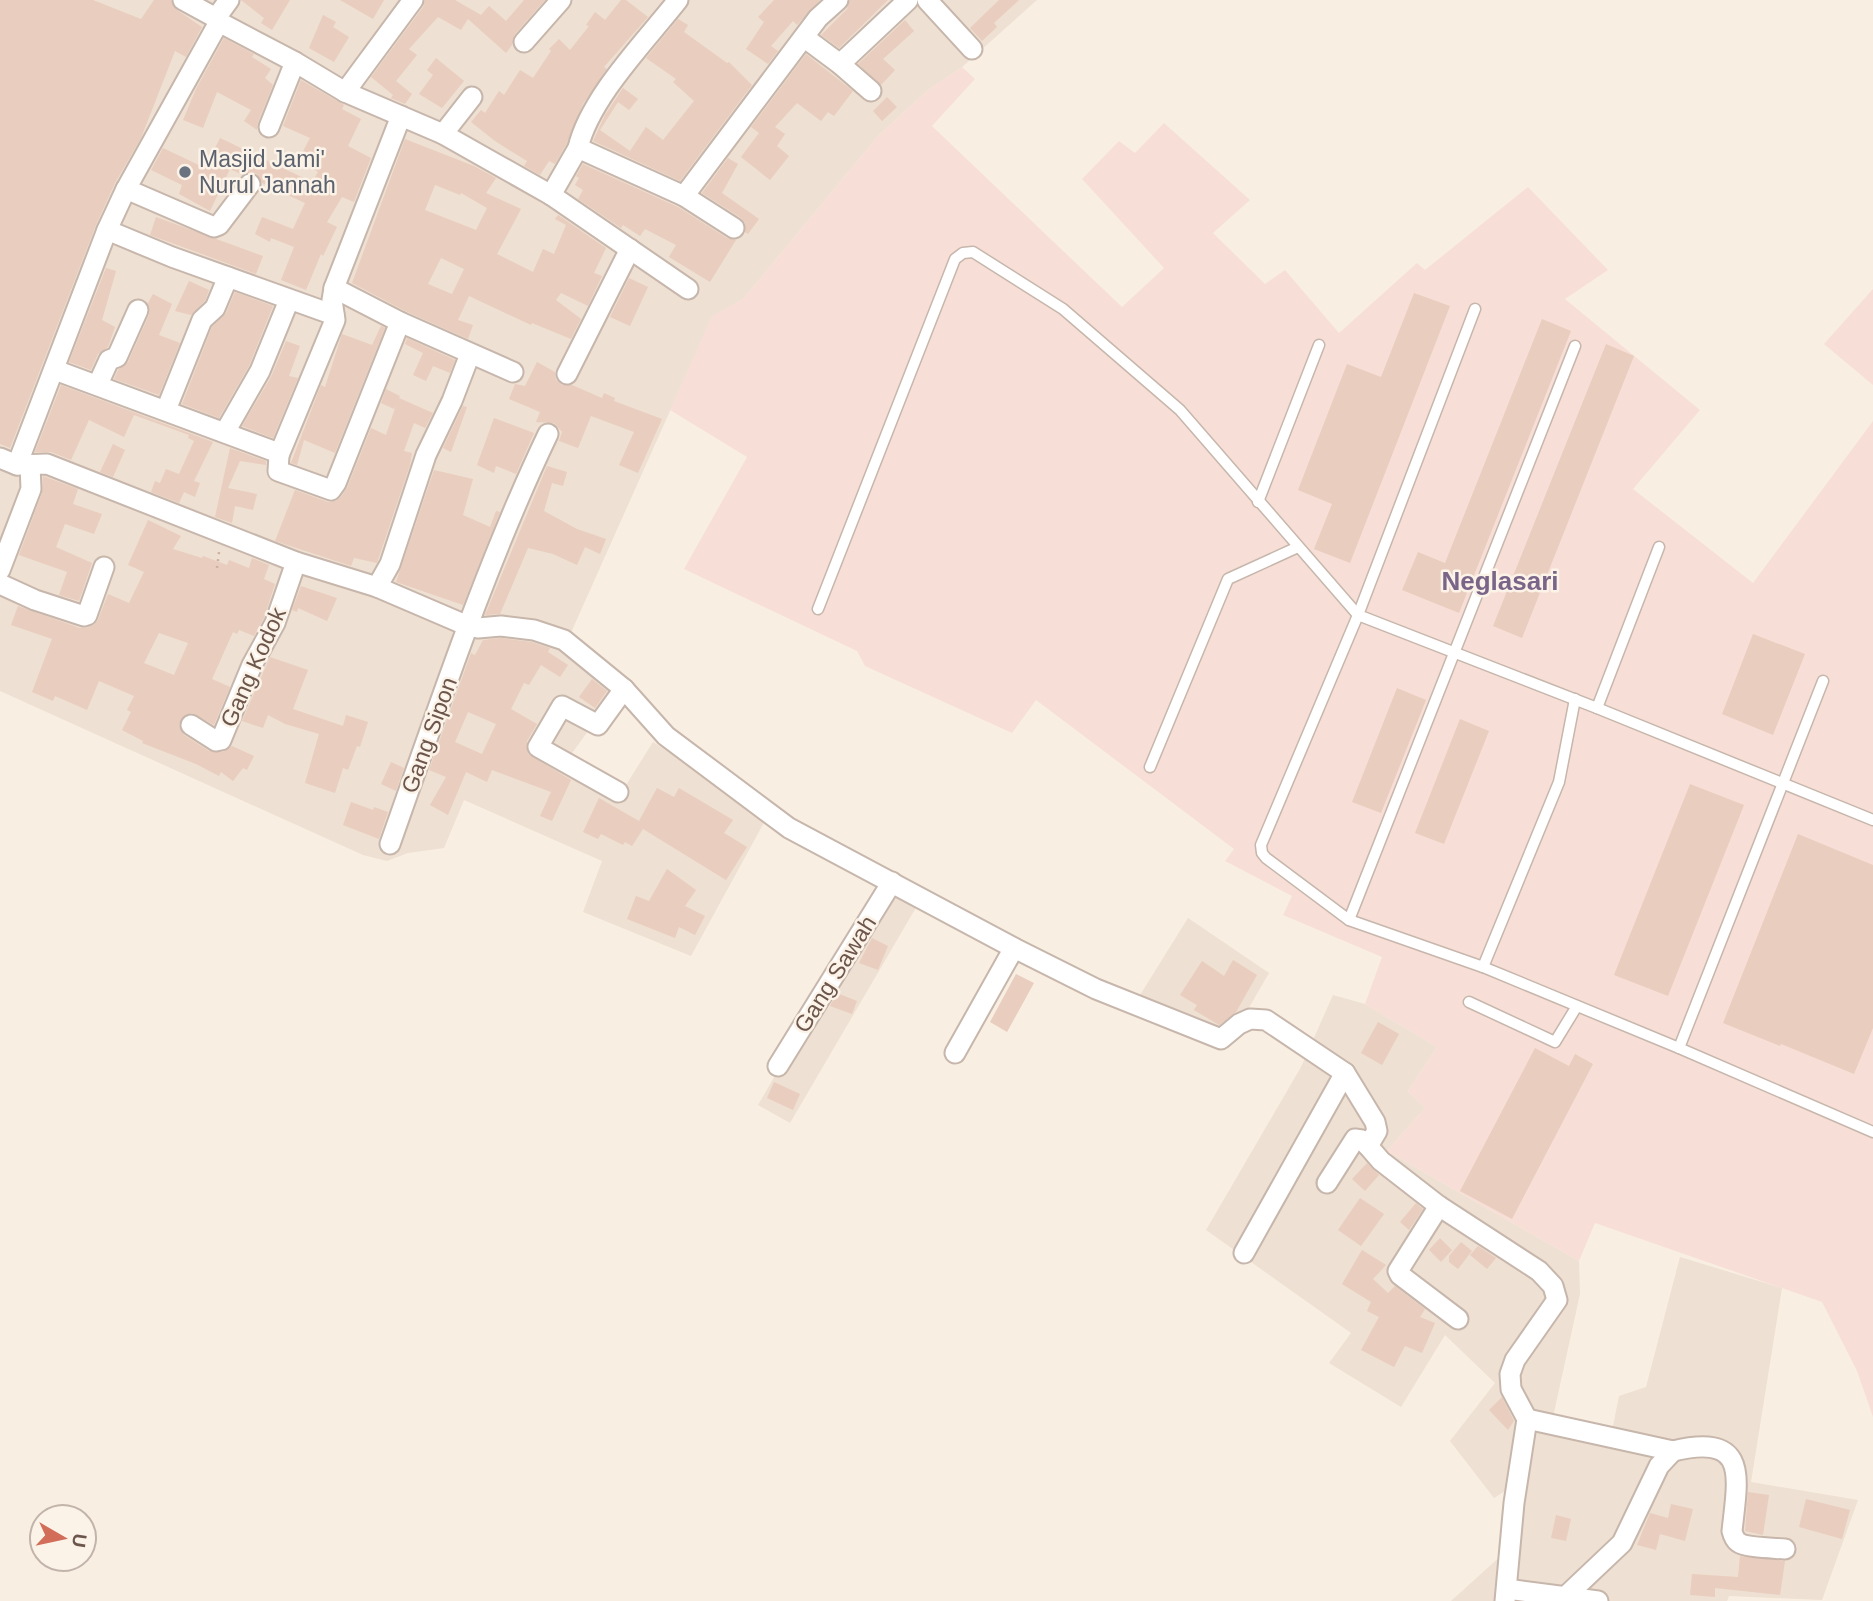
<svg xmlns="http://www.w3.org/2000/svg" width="1873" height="1601" font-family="Arial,sans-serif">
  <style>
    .residential { fill: #eee0d2 }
    .commercial { fill: #f7dfd7 }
    .building { fill: #e9cdbe; fill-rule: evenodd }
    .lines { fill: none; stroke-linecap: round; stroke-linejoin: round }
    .service-casing { stroke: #c7b6ab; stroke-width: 13 }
    .minor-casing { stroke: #c7b6ab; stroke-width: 23 }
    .path { stroke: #cdb0a2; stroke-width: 2.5; stroke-dasharray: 2 5; stroke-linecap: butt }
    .service { stroke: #fff; stroke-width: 10 }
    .minor { stroke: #fff; stroke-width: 19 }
    .worship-dot { fill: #6b7280; stroke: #fcf3e8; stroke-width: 2.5 }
    .labels { text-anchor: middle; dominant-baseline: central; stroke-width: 5; stroke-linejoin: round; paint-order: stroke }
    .worship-label { font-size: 23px; fill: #5b616d; stroke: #fcf3e8; text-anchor: start }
    .street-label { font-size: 23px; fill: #6c564c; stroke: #fcf3e8 }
    .quarter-label { font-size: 26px; font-weight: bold; fill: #7a6588; stroke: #fcf3e8 }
  </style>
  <rect width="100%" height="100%" fill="#f8eee2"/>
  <g class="residential">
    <polygon points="0,0 1037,0 962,67 928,90 878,136 744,298 712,317 565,646 617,691 570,756 621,793 653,742 767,817 691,956 583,912 602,861 464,800 444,848 408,853 387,861 363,855 0,691"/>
    <polygon points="889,880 921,899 790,1123 758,1105"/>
    <polygon points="1188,918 1269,973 1226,1047 1132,1008"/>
    <polygon points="1333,995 1365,1004 1437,1047 1408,1091 1425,1108 1387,1151 1579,1261 1580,1294 1551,1426 1611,1436 1619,1396 1646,1387 1680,1257 1782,1288 1751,1482 1858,1500 1822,1600 1729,1596 1727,1601 1451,1601 1503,1554 1507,1490 1494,1498 1450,1441 1495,1383 1445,1335 1401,1407 1329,1363 1351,1333 1206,1230 1301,1067"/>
  </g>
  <g class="commercial">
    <polygon points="962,67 975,79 932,126 1122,307 1164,268 1082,179 1119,141 1135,153 1164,123 1250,200 1213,233 1265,284 1285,270 1339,333 1417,263 1425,270 1528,187 1608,270 1565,299 1700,410 1633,489 1753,583 1873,421 1873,1417 1857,1371 1822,1302 1595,1223 1579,1261 1387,1151 1425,1108 1408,1091 1437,1047 1365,1004 1382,957 1283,915 1292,896 1225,861 1234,849 1036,700 1012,733 865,666 857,651 684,569 747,457 670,410 712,316 744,298 878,136 928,90"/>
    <polygon points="1873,289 1873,385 1824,344"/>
  </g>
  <g class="building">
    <polygon points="0,0 93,0 141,19 154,0 171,0 177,10 202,27 186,57 175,51 141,138 115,183 96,225 10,448 0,444"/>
    <polygon points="241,0 290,0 272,30 261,23 264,18"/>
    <polygon points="340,0 384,0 373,19"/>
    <polygon points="425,0 455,0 481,15 489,6 506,21 524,0 545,0 515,34 512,45 506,53 468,19 461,30 438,17 409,49 417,55 396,81 412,94 405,104 391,98 393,95 371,77 423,7"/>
    <polygon points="621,0 626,0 648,17 604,67 607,69 583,104 567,143 555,164 549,161 540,175 524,166 527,161 495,141 471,122 481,110 485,113 499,91 504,95 520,70 533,78 551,51 549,49 559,39 570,50 589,26 586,25 595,12 605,20"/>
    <polygon points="774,0 820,0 797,25 793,21 771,46 778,51 768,64 746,49 764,22 758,17"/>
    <polygon points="850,0 888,0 839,48 821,35 847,9"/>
    <polygon points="999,0 1019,0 994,23 997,27 982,41 970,28"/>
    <polygon points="323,15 336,22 333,27 349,37 334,62 309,48"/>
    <polygon points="678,19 688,25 684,32 727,63 729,62 752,85 680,181 593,141 605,115 623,88 638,99 629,110 618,102 600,130 630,151 646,127 663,140 694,101 673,82 676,79 646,58"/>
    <polygon points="905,20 914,31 883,59 895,70 881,85 858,64"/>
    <polygon points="224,38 254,54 252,57 271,69 265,78 273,85 258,122 257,130 244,121 251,110 217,92 203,128 183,120 196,89"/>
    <polygon points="806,54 853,91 834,116 828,112 821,121 797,103 775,127 785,134 777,146 789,156 770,180 741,157 759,133 751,127"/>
    <polygon points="436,58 464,81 442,108 419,94 433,75 427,70"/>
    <polygon points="301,80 344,105 342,109 361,119 348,146 371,158 354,202 342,197 327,222 337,227 323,256 321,254 306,290 281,280 294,247 271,238 270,242 255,234 262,217 293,229 305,203 262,183 257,174 251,172 243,175 230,169 210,211 179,194 182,185 151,170 163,148 205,168 220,138 312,182 318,172 299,159 310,138 283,126"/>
    <polygon points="887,97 897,107 882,121 873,111"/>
    <path d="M405,139L474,166L496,178L486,193L521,209L497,254L533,272L543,249L554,254L566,225L555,219L558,215L606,248L594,273L602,276L588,306L561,293L556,300L581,319L571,339L532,323L531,325L469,296L458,320L473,325L468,339L405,311L352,283ZM435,185L460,195L461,193L487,208L476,230L425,210ZM441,258L464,269L452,294L428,284Z"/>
    <polygon points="728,158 738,164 722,193 759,219 748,234 745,232 745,223 741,218 702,193"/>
    <polygon points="583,164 678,207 727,238 736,240 710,282 669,257 676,245 645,229 640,236 623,225 621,228 578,199 583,190 575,185 579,178 576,176"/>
    <polygon points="156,217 263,256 256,274 150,235"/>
    <polygon points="106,268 116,271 102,320 115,327 108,347 98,354 91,370 69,362"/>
    <polygon points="629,278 648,287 630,326 610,317"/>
    <polygon points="189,281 209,290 205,301 191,315 175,311"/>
    <polygon points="235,292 273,306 249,366 219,418 182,404 212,327 226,313"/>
    <polygon points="1414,293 1450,306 1350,563 1314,549 1332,504 1298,490 1347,364 1381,377"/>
    <polygon points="153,294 172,304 159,335 180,343 159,395 114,379 118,370 128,362 149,315 148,303"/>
    <polygon points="1542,319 1571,331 1459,613 1402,590 1418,552 1445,563"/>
    <polygon points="381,326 385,328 335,453 304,440 297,465 291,463 321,385 325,387 342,334 372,345"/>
    <polygon points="407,338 455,360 450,373 433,366 426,381 413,375 423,353 405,344"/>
    <polygon points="286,341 300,346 289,376 298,378 273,438 242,426 271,377"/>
    <polygon points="1606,344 1634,356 1522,638 1493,626"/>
    <polygon points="537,362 555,372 556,380 562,385 572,385 602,398 604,393 615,398 614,401 662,419 638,473 619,465 634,432 591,416 578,448 559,441 562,432 554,423 536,422 540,412 509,399 515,384 525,386"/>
    <polygon points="61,385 213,442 194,481 200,483 195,497 184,492 179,503 151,492 155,481 160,483 166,469 179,474 194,441 188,438 189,435 134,415 124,437 89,420 71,460 51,452 35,452"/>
    <polygon points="386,389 400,396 399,398 433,413 425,428 414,423 404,451 412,453 410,465 377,563 354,558 351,566 275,541 295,490 328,502 335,501 341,497 347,488 371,428 386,435 396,405 394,409 381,403"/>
    <polygon points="463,406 467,407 451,452 443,448"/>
    <polygon points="494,418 534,433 516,474 496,466 494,473 477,465"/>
    <polygon points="113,444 125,450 113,477 100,472"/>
    <polygon points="230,448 266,461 266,465 240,461 228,488 257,494 253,510 235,506 232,523 215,517"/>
    <polygon points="547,466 567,472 563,486 552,483 544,511 577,529 606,539 600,554 585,547 577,565 553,554 528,548 500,614 485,615"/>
    <polygon points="434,470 473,479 463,515 490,527 496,511 500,512 463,605 396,582"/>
    <polygon points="43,476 78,489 73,504 102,514 94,534 65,524 56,547 92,563 79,601 59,595 67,572 19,555 42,493"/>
    <path d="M148,520L181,536L173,549L202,558L203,556L227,565L229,560L249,568L252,558L269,565L264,579L275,584L264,618L254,636L239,630L237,634L233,632L212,679L230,687L214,725L192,713L185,715L179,724L184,735L209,751L223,752L232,746L254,756L247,770L243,768L233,781L221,772L219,776L196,764L142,743L143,741L122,730L131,712L127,710L134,696L99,681L87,710L55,696L53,701L32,692L52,639L11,625L18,606L80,628H87L95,624L98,620L108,594L129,603L144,572L128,565ZM159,633L188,643L174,675L144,663Z"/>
    <polygon points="301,586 337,598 327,621 298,608 297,612 292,610"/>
    <polygon points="1753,634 1805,654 1773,735 1722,714"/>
    <path d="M501,638L531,642L550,648L548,652L568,665L560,677L541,665L529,685L524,683L511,709L537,724L527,741L528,754L571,780L552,821L540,816L551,792L492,770L487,782L466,772L448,815L430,805L446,777L429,770L471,653L475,655L483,640ZM468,712L496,724L482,754L455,742Z"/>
    <polygon points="270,657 308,670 293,709 343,726 346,715 368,722 360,747 357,746 348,770 343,768 335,793 305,783 319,734 285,724 268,715 263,728 242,721"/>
    <polygon points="592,679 607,691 595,708 579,697"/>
    <polygon points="1397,688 1426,700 1381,813 1352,802"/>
    <polygon points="1460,719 1489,731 1444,844 1415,833"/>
    <polygon points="391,762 404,768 396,791 381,784"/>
    <polygon points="1690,784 1744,805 1668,996 1614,975"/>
    <polygon points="657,788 674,797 679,788 733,820 724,833 747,847 726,880 643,829 632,846 625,842 623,845 601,834 598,839 583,832 599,798 639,821"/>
    <polygon points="351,802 373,810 374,807 388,812 379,839 343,825"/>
    <polygon points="1798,834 1873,865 1873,1028 1854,1074 1781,1044 1780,1046 1723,1023"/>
    <polygon points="667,869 696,890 685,906 705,916 695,935 679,927 675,938 627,919 636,896 649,901"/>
    <polygon points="872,938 888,946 878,970 859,963"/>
    <polygon points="1233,960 1257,975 1236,1012 1219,1025 1194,1010 1197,1005 1180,995 1202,961 1224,976"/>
    <polygon points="1016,974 1034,983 1007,1032 990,1022"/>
    <polygon points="837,993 857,1001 852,1014 830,1006"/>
    <polygon points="1378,1022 1399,1034 1382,1065 1361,1053"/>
    <polygon points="1535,1048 1569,1066 1575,1054 1593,1064 1512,1219 1460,1191"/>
    <polygon points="774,1082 800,1094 793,1110 767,1098"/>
    <polygon points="1367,1163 1379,1175 1365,1191 1352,1179"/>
    <polygon points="1360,1198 1384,1214 1361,1246 1338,1230"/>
    <polygon points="1416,1203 1423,1209 1409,1230 1400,1222"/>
    <polygon points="1440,1238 1452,1250 1441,1262 1429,1250"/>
    <polygon points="1461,1242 1472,1251 1458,1269 1449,1262 1449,1256"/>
    <polygon points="1478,1246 1496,1258 1487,1269 1470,1255"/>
    <polygon points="1362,1250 1386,1265 1373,1279 1388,1293 1395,1286 1425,1309 1420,1317 1435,1323 1422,1353 1405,1346 1394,1367 1361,1350 1379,1317 1367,1311 1371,1302 1342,1284"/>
    <polygon points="1502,1397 1514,1421 1508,1430 1489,1410"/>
    <polygon points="1748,1492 1769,1495 1763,1535 1745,1531"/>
    <polygon points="1806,1499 1850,1510 1842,1539 1799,1527"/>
    <polygon points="1671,1504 1693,1509 1685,1541 1660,1534 1656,1550 1637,1545 1650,1513 1668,1518"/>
    <polygon points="1556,1515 1571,1519 1566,1541 1551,1538"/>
    <polygon points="1740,1556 1785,1561 1780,1595 1715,1588 1715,1597 1690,1595 1692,1574 1738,1577"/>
  </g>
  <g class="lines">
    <g class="service-casing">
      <g id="service">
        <polyline points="1475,309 1358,615 1597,708 1873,820"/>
        <polyline points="1258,502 1319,345"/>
        <polyline points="818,609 955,259 963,253 973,252 1063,309 1180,410 1358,615 1261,845 1262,853 1266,858 1349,920 1575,346"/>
        <polyline points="1597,708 1659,547"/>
        <polyline points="1150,767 1228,579 1298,547"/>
        <polyline points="1349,920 1483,967 1679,1048 1873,1132"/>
        <polyline points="1483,967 1559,782 1575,699"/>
        <polyline points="1469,1002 1555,1042 1577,1006"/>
        <polyline points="1679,1048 1823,681"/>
      </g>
    </g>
    <g class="minor-casing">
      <g id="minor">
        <polyline points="183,0 216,18 219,22 295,62 345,92 443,134 551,195 688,289"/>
        <path d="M678,0C646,41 590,97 578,148L684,196L734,228"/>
        <polyline points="927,0 972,49"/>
        <polyline points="216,18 229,0"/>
        <polyline points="219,22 126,189 107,230 172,257 334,315"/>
        <polyline points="805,38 840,64 871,91"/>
        <polyline points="524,42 561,0"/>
        <polyline points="840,64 908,0"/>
        <polyline points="345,92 413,0"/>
        <polyline points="269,127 295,62"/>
        <polyline points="443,134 472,97"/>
        <polyline points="126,189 214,227 219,225 250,184"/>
        <polyline points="551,195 578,148"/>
        <polyline points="684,196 818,18 838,0"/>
        <polyline points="334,288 400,322 513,372"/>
        <polyline points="55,370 276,452 279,455 278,471 331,490 336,483 400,322"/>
        <polyline points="567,374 630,249"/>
        <polyline points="98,384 109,360 117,357 138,310"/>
        <polyline points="166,410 202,320 215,308 228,277"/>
        <polyline points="225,432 260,371 289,300"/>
        <polyline points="279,455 335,320 332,300 334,288 401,116"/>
        <polyline points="0,458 17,465 47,464 296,562 377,587 468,626 478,628 501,626 534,630 564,640 624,689 666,736 789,828 1014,948 1096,989 1221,1039 1239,1024 1250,1019 1266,1020 1345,1073 1375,1122 1377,1131 1368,1146 1381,1161 1439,1206 1539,1271 1553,1286 1557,1300 1515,1360 1510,1374 1511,1389 1527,1419 1514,1503 1505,1601"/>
        <polyline points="17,465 107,230"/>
        <polyline points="0,570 31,489 30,465"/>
        <polyline points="0,584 35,600 84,616 87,615 104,567"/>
        <polyline points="377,587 390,564 426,455 452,401 470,354"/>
        <polyline points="191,725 216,741 221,740 252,665 275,623 296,562"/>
        <polyline points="618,792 538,747 562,706 598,725 624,689"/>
        <path d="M390,844C439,706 485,566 548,434"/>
        <polyline points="955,1053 1014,948"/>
        <polyline points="778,1066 892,882"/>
        <polyline points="1327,1183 1355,1139 1362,1140 1368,1146"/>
        <polyline points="1439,1206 1398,1271 1400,1275 1458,1319"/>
        <polyline points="1244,1253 1345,1073"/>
        <path d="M1527,1419L1673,1451C1749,1433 1738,1476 1732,1531C1733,1535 1734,1539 1738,1542C1745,1548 1775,1548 1785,1549"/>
        <polyline points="1507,1589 1598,1601"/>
        <polyline points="1565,1597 1622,1543 1659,1466 1673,1451"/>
      </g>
    </g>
    <polyline class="path" points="217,568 219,552"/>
    <use href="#service" class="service"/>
    <use href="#minor" class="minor"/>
  </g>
  <circle class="worship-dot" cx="185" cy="172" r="7"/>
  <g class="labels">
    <g class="worship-label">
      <text x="199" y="159">Masjid Jami'<tspan x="199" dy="26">Nurul Jannah</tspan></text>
    </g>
    <g class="street-label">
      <text transform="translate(253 667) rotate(-66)">Gang Kodok</text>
      <text transform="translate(429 735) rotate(-70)">Gang Sipon</text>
      <text transform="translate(835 974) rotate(-58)">Gang Sawah</text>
    </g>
    <g class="quarter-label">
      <text x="1500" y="581">Neglasari</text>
    </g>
  </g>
  <g transform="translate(63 1538) rotate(99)"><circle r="33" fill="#fcf3e8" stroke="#c2b4aa" stroke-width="2"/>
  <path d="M0-5L12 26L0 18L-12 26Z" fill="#d16d58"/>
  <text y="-10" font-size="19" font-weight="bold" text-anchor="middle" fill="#6c564c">U</text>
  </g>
</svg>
